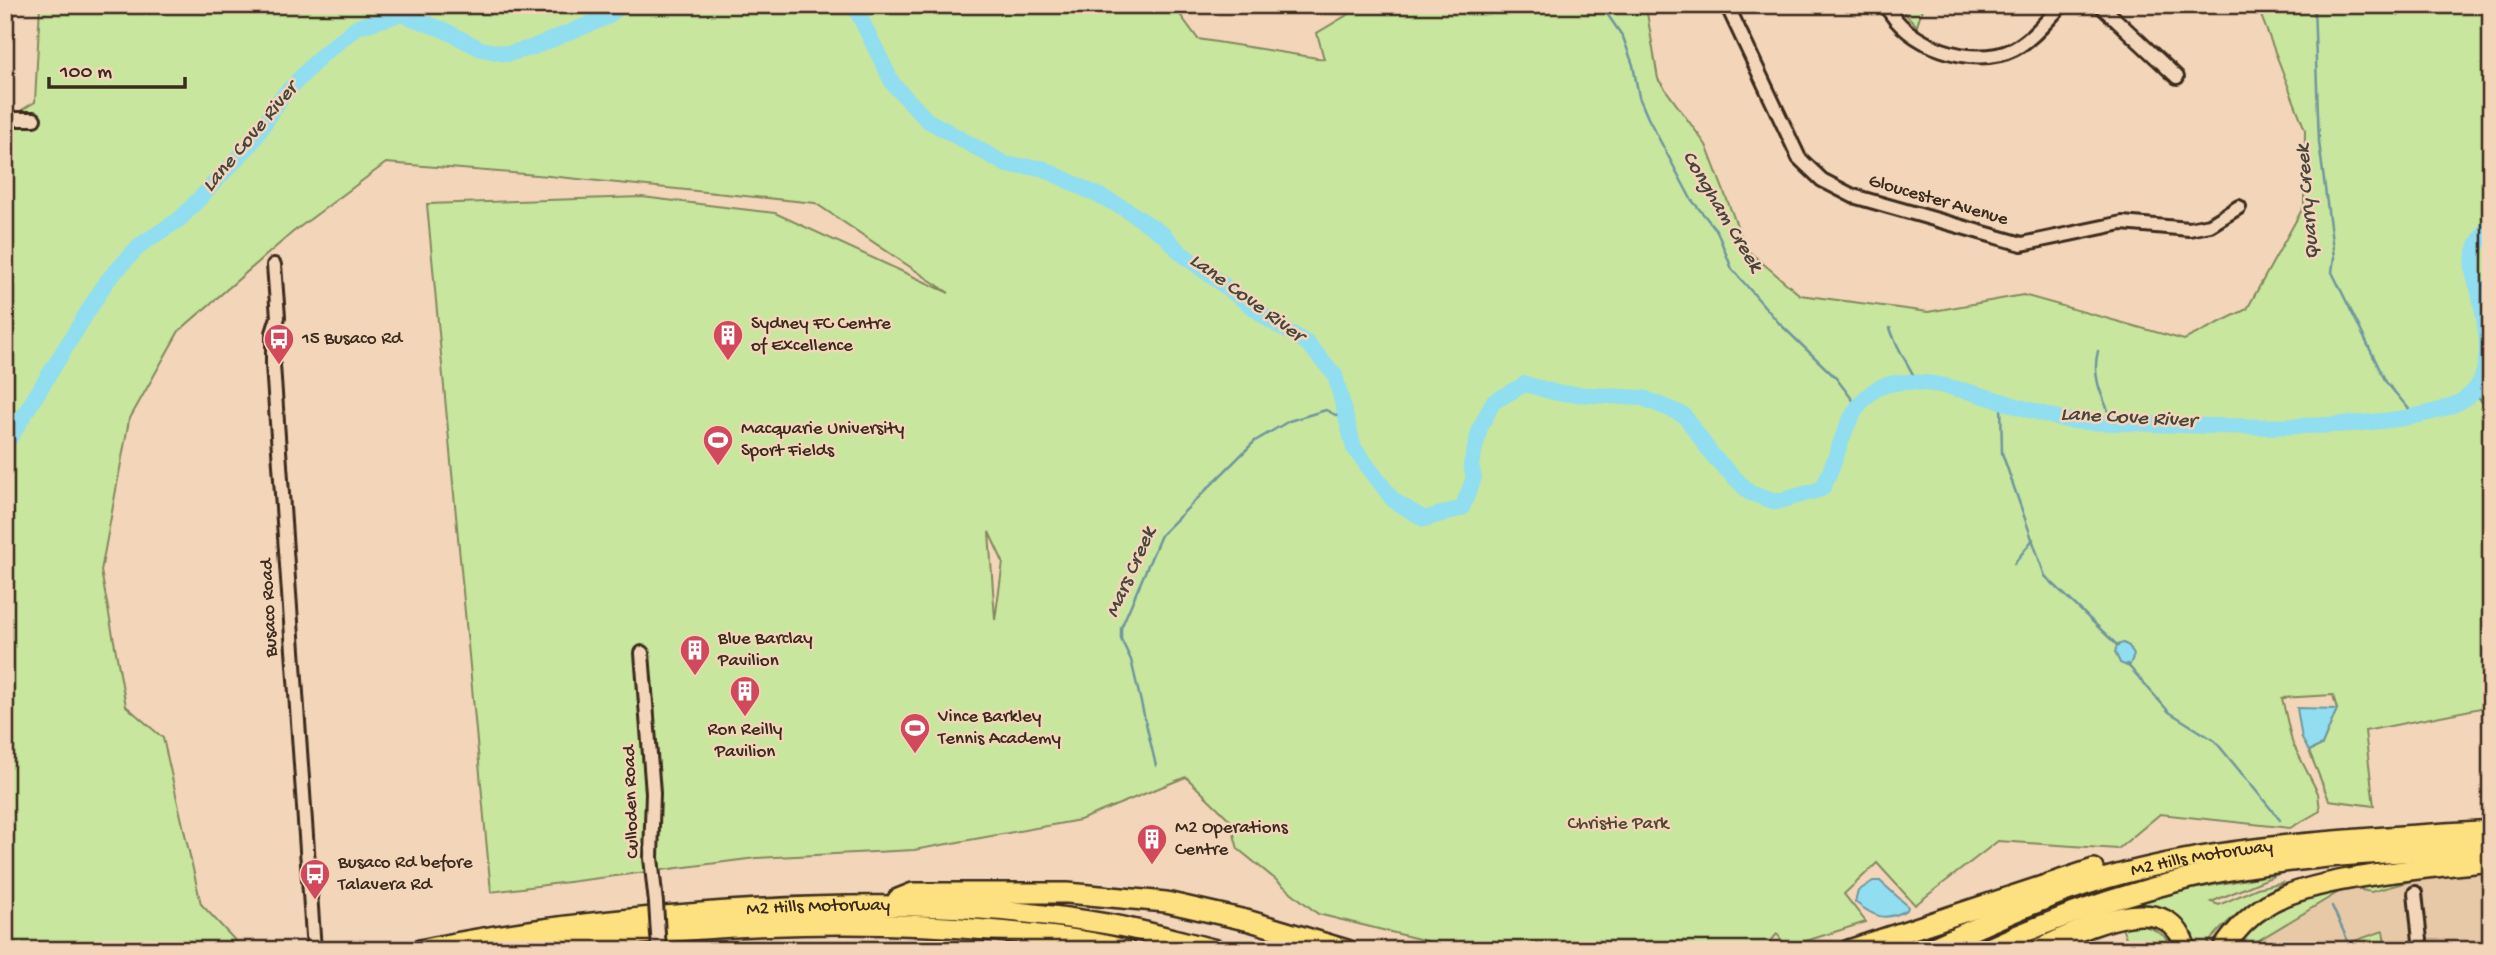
<svg xmlns="http://www.w3.org/2000/svg" width="2496" height="955" font-family="'Gochi Hand',sans-serif">
  <style>
    .built { fill: #e7c9a8 }
    .green { fill: #c8e69e; stroke: #82885e; stroke-width: 2; fill-rule: evenodd }
    .water { fill: #91def1; stroke: #6f969d; stroke-width: 2 }
    .lines { fill: none; stroke-linecap: round; stroke-linejoin: round }
    .stream { stroke: #6f969d; stroke-width: 2.5 }
    .river { stroke: #91def1; stroke-width: 16 }
    .minor-casing { stroke: #3b2a1e; stroke-width: 18 }
    .highway-casing { stroke: #3b2a1e; stroke-width: 24 }
    .minor { stroke: #f3d6b9; stroke-width: 12 }
    .highway { stroke: #fde080; stroke-width: 19 }
    .minor-bridge-casing { stroke: #3b2a1e; stroke-width: 18; stroke-linecap: butt }
    .minor-bridge { stroke: #f3d6b9; stroke-width: 12 }
    .labels { text-anchor: middle; dominant-baseline: central; stroke-width: 5; stroke-linejoin: round; paint-order: stroke }
    .street-label { font-size: 19px; fill: #3b2a1e; stroke: #f3d6b9 }
    .poi-label { font-size: 19px; fill: #3b2a1e; stroke: #f3d6b9; text-anchor: start }
    .park-label { font-size: 19px; fill: #504631; stroke: #f3d6b9 }
    .water-label { font-size: 21px; font-style: italic; fill: #48453e; stroke: #f3d6b9 }
  </style>
  <rect width="100%" height="100%" fill="#f3d6b9"/>
  <filter id="ink" filterUnits="userSpaceOnUse"><feTurbulence type="fractalNoise" baseFrequency=".0143" numOctaves="2"/><feDisplacementMap in="SourceGraphic" scale="14" xChannelSelector="R" yChannelSelector="G"/><feConvolveMatrix kernelMatrix="1 2 1 2 8 2 1 2 1" color-interpolation-filters="sRGB"/></filter>
  <g filter="url(#ink)">
    <polygon class="built" points="2491,872 2491,950 2254,950 2254,943 2347,887 2409,881 2429,876"/>
    <g class="green">
      <path d="M40,5H1173L1198,39L1324,59L1317,33L1364,5H1639L1647,13L1658,79L1706,145L1746,249L1800,295L1928,312L2023,295L2184,340L2247,309L2304,206L2305,130L2257,5H2491V706L2365,731L2374,806L2329,800L2309,751L2322,745L2337,709L2333,695L2282,698L2292,742L2318,793L2320,811L2290,828L2160,814L2118,849L1998,841L1915,905L1877,863L1844,894L1866,922L1787,947L1777,934L1763,950H1442L1427,941L1318,914L1238,849L1230,820L1186,777L1080,820L914,850L756,858L491,892L427,204L642,197L775,213L949,293L815,203L549,176L386,163L293,232L179,331L129,420L101,571L126,706L163,738L201,904L244,950H5V120L35,102ZM989,532L1003,562L995,620V619Z"/>
      <polygon points="1897,5 1923,5 1917,26"/>
      <path d="M2491,865V872L2429,876L2371,892L2347,887L2254,943L2248,950H2233C2282,874 2410,875 2491,865Z"/>
      <path d="M2281,873L2211,902L2219,905L2257,888L2284,882C2253,902 2226,918 2203,950H2192L2128,906L2181,891Z"/>
      <path d="M2133,925C2149,925 2167,933 2173,950H2131L2122,928Z"/>
      <polygon points="2383,931 2386,950 2347,950 2351,942"/>
    </g>
    <g class="water">
      <polygon points="2123,643 2129,646 2134,655 2129,667 2120,663 2115,652 2117,645"/>
      <polygon points="2297,708 2337,709 2322,745 2309,751 2302,739"/>
      <path d="M1873,881H1880L1908,906L1907,910C1885,922 1874,917 1855,902L1858,891Z"/>
    </g>
    <g class="lines">
      <g class="stream">
        <polyline points="1601,5 1623,37 1633,65 1639,97 1648,118 1691,199 1717,231 1732,269 1779,323 1836,378 1858,407"/>
        <polyline points="2314,5 2319,142 2334,257 2332,272 2386,382 2414,415"/>
        <path d="M1890,328C1896,347 1908,364 1917,382"/>
        <path d="M2098,351C2091,378 2103,398 2113,422"/>
        <polyline points="2473,392 2491,410"/>
        <polyline points="2001,403 2002,453 2045,576 2118,646"/>
        <polyline points="2014,564 2033,539"/>
        <polyline points="2127,664 2169,712 2215,741 2280,820"/>
        <polyline points="1156,766 1131,660 1121,639 1121,628 1161,535 1255,441 1289,421 1326,410 1347,421"/>
        <polyline points="2332,906 2352,950"/>
      </g>
      <g class="river">
        <path d="M854,5L893,84L927,120L1007,165L1042,168L1124,208L1164,235L1181,253L1271,321L1307,343L1335,375L1354,448L1393,500L1424,519L1462,508L1474,478L1471,465L1480,428L1493,402L1525,384L1557,393L1643,398L1684,415L1713,456L1750,493L1776,502L1822,489C1839,459 1843,414 1872,392C1911,361 2020,411 2066,420C2086,424 2108,422 2129,423C2196,426 2427,438 2472,393C2496,368 2485,322 2479,292C2476,282 2471,270 2473,261C2475,245 2481,236 2491,224"/>
        <polyline points="5,446 106,282 140,245 180,219 252,143 281,98 321,56 357,27 401,14 444,30 481,49 507,54 531,48 607,17 622,5"/>
      </g>
      <g class="minor-casing">
        <g id="minor">
          <polyline points="1727,5 1799,158 1822,180 1853,196 2022,244 2122,223 2189,229 2210,225 2239,207"/>
          <path d="M1886,5C1905,45 1973,70 2014,49C2033,39 2047,20 2062,5"/>
          <polyline points="2100,5 2177,77"/>
          <polyline points="5,119 34,119"/>
          <polyline points="274,265 278,317 273,333 273,365 314,950"/>
          <polyline points="642,653 653,793 651,858 656,903"/>
          <polyline points="2415,893 2421,950"/>
        </g>
      </g>
      <g class="highway-casing">
        <g id="highway">
          <polyline points="898,899 913,893 1067,893 1166,902 1250,921 1347,950"/>
          <path id="s1" d="M420,950C509,931 598,921 689,914C828,903 969,900 1107,924C1144,930 1180,941 1216,950"/>
          <path d="M522,950C672,925 848,917 999,931C1041,935 1085,939 1126,950"/>
          <polyline points="1849,950 2094,869"/>
          <path id="s2" d="M1926,950C1991,922 2057,890 2125,873C2244,842 2369,839 2491,830"/>
          <path d="M1984,950C2051,919 2123,894 2195,877C2291,855 2393,853 2491,847"/>
          <path d="M2036,950C2075,934 2169,880 2186,950"/>
          <path d="M2222,950C2234,932 2249,916 2268,904C2315,876 2433,868 2491,861"/>
        </g>
      </g>
      <use href="#minor" class="minor"/>
      <use href="#highway" class="highway"/>
      <g class="minor-bridge-casing">
        <polyline id="minor-bridge" points="656,903 659,950"/>
      </g>
      <use href="#minor-bridge" class="minor-bridge"/>
    </g>
  </g>
  <defs>
    <g id="building-pin" transform="scale(1.575)"><path d="M0 17L-7.5 6A9.5 9.5 0 1 1 7.5 6Z" fill="#d1495b" stroke="#f3d6b9"/><path d="M-4-6H4V6H1V3H-1V6H-4ZM-2.5-4.3h1.7v1.8h-1.7ZM.8-4.3h1.7v1.8H.8ZM-2.5-1h1.7V.8h-1.7ZM.8-1h1.7V.8H.8Z" fill="#fff"/></g>
    <g id="bus-pin" transform="scale(1.575)"><path d="M0 17L-7.5 6A9.5 9.5 0 1 1 7.5 6Z" fill="#d1495b" stroke="#f3d6b9"/><path d="M-5-6H5V4H4V6H2V4H-2V6H-4V4H-5ZM-3.5-4V0h7V-4ZM-3.5 1.2v1.5H-2V1.2ZM2 1.2v1.5H3.5V1.2Z" fill="#fff"/></g>
    <g id="stadium-pin" transform="scale(1.575)"><path d="M0 17L-7.5 6A9.5 9.5 0 1 1 7.5 6Z" fill="#d1495b" stroke="#f3d6b9"/><path d="M0-5a6.5 5 0 1 0 0 10a6.5 5 0 1 0 0-10ZM-3.5-1.8h7v3.6h-7Z" fill="#fff"/></g>
  </defs>
  <g fill-rule="evenodd">
    <use href="#building-pin" x="728" y="335"/>
    <use href="#bus-pin" x="279" y="339"/>
    <use href="#stadium-pin" x="718" y="440"/>
    <use href="#building-pin" x="695" y="650"/>
    <use href="#building-pin" x="745" y="691"/>
    <use href="#stadium-pin" x="915" y="728"/>
    <use href="#building-pin" x="1152" y="839"/>
    <use href="#bus-pin" x="315" y="874"/>
  </g>
  <g class="labels">
    <g class="street-label">
      <text transform="translate(1938 201) rotate(16)">Gloucester Avenue</text>
      <text transform="translate(270 608) rotate(-93)">Busaco Road</text>
      <text transform="translate(632 802) rotate(-92)">Culloden Road</text>
      <text stroke="none"><textPath href="#s2" startOffset="292">M2 Hills Motorway</textPath></text>
      <text stroke="none"><textPath href="#s1" startOffset="401">M2 Hills Motorway</textPath></text>
    </g>
    <g class="poi-label">
      <text x="751" y="324">Sydney FC Centre<tspan x="751" dy="22">of Excellence</tspan></text>
      <text x="302" y="339">15 Busaco Rd</text>
      <text x="741" y="429">Macquarie University<tspan x="741" dy="22">Sport Fields</tspan></text>
      <text x="718" y="639">Blue Barclay<tspan x="718" dy="22">Pavilion</tspan></text>
      <text x="938" y="717">Vince Barkley<tspan x="938" dy="22">Tennis Academy</tspan></text>
      <text x="745" y="730" text-anchor="middle">Ron Reilly<tspan x="745" dy="22">Pavilion</tspan></text>
      <text x="1175" y="828">M2 Operations<tspan x="1175" dy="22">Centre</tspan></text>
      <text x="338" y="863">Busaco Rd before<tspan x="338" dy="22">Talavera Rd</tspan></text>
    </g>
    <g class="park-label">
      <text x="1618" y="824">Christie Park</text>
    </g>
    <g class="water-label">
      <text transform="translate(251 138) rotate(-50)">Lane Cove River</text>
      <text transform="translate(2309 202) rotate(-95)">Quarry Creek</text>
      <text transform="translate(1721 212) rotate(59)">Congham Creek</text>
      <text transform="translate(1246 299) rotate(36)">Lane Cove River</text>
      <text transform="translate(2128 419) rotate(3)">Lane Cove River</text>
      <text transform="translate(1132 573) rotate(-66)">Mars Creek</text>
    </g>
  </g>
  <rect width="2496" height="955" fill="none" stroke="#f3d6b9" stroke-width="28"/>
  <rect x="14" y="14" width="2468" height="927" fill="none" stroke="#3b2a1e" stroke-width="2.5" filter="url(#ink)"/>
  <path d="M49 77v10h136v-10" fill="none" stroke="#3b2a1e" stroke-width="3.5"/>
  <text x="60" y="77" font-size="21" fill="#3b2a1e" stroke="#f3d6b9" stroke-width="5" paint-order="stroke">100 m</text>
</svg>
